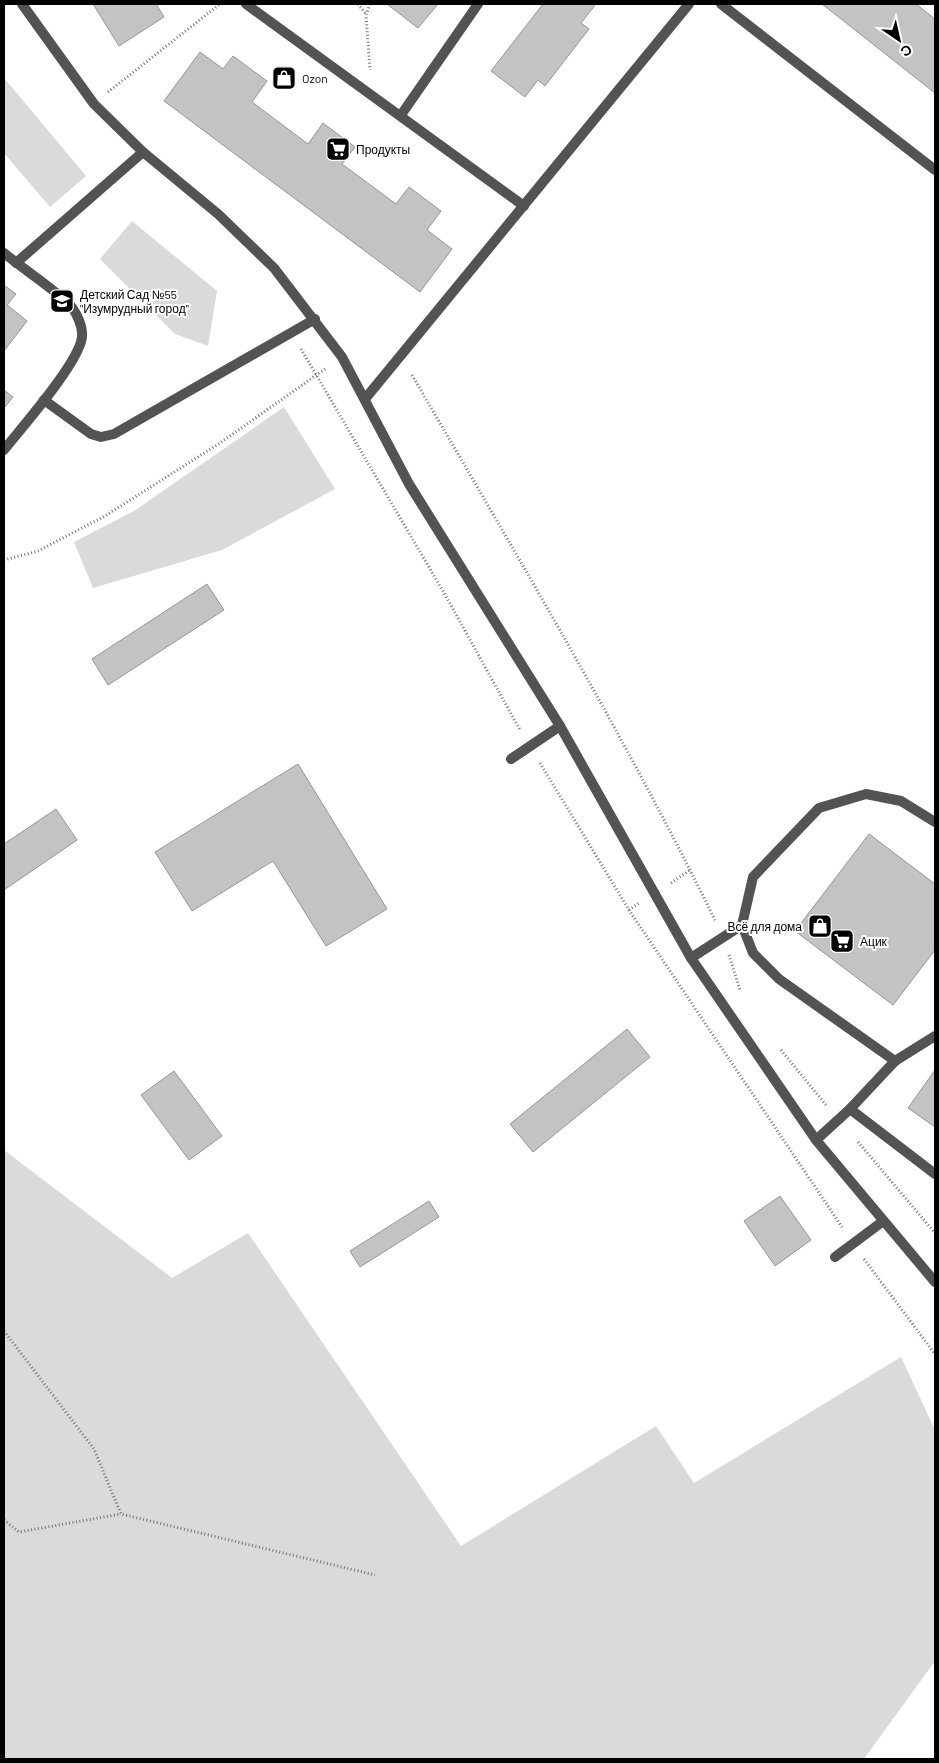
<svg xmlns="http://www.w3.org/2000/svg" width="939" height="1763" font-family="Barlow,sans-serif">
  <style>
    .green { fill: #dadada }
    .building { fill: #c3c3c3; stroke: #979797 }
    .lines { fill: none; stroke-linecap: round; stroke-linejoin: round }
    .path { stroke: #757575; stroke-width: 3; stroke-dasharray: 1 2.5; stroke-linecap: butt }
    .service { stroke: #535353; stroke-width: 10 }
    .minor { stroke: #535353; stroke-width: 10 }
    .labels { text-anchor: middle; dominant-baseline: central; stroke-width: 4; stroke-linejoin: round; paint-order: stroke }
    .poi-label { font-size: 12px; fill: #000; stroke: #fff; text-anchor: start }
  </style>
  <rect width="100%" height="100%" fill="#fff"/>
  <g class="green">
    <polygon points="4,78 86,176 50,207 4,153"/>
    <polygon points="132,221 217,291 208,346 175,334 100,259"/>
    <polygon points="284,407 335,489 222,550 93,588 74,542 134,511"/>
    <polygon points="4,1150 172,1278 248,1233 461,1546 656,1426 694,1483 901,1357 935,1430 935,1661 864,1759 4,1759"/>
  </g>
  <g class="building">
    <polygon points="93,4 156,4 164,17 119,46"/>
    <polygon points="387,4 438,4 418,28"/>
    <polygon points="543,4 596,4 581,23 589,29 575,47 545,86 538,80 525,97 491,71"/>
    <polygon points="822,4 916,4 935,19 935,93"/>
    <polygon points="200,52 223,69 233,56 267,81 252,102 308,144 323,123 355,147 342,164 396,204 409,187 441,211 427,230 452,249 420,292 164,101"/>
    <polygon points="4,285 16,294 7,305 27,321 4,351"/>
    <polygon points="4,390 13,397 4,408"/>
    <polygon points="207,584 224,610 108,685 92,659"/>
    <polygon points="298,764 387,909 326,946 273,861 192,911 155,852"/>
    <polygon points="56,809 77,840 4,890 4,844"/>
    <polygon points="869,834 935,884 935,950 893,1005 795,931"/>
    <polygon points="627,1029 650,1057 533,1152 510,1124"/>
    <polygon points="935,1070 935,1127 908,1108"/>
    <polygon points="174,1071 222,1136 189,1160 141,1095"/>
    <polygon points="780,1196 811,1240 775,1266 744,1221"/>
    <polygon points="429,1201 439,1217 360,1267 350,1251"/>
  </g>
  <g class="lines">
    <g class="path">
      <polyline points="358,4 366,14"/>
      <polyline points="370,4 366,15 370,70"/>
      <polyline points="108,92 220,4"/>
      <polyline points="301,349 443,591 520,730"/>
      <path d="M412,375C516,554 623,733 715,920"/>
      <polyline points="4,560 38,551 105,516 220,443 325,369"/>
      <polyline points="540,763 629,910 842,1227"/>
      <polyline points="671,883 690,870"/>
      <polyline points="629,910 639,903"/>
      <polyline points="729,955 740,990"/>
      <polyline points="781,1050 826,1105"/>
      <polyline points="858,1142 935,1233"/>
      <polyline points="864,1259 935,1354"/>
      <polyline points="4,1331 94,1449 121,1514 375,1575"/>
      <polyline points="4,1520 19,1532 121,1514"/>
    </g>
    <g class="service">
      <polyline points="246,4 524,206"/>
      <polyline points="721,4 935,170"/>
      <polyline points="401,115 478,4"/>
      <path d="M4,253C23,269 53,288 70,305C77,313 83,327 82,337C79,363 22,427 4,450"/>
      <polyline points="16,263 143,152"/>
      <polyline points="365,399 689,4"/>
      <polyline points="44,400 91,434 101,437 114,434 315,319"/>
      <polyline points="511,759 560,726"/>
      <polyline points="935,822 901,801 866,794 819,808 753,877 742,925 753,953 779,979 895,1061 935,1036"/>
      <polyline points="691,958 742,925"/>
      <polyline points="895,1061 850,1109 935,1174"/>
      <polyline points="816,1140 850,1109"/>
      <polyline points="835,1257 882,1222"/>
    </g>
    <polyline class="minor" points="22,4 94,104 143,152 218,214 274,268 342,357 409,484 560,726 691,958 816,1140 935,1282"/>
  </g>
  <defs>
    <g id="shop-square" transform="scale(1.25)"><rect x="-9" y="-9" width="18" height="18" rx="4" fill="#000" stroke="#fff"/><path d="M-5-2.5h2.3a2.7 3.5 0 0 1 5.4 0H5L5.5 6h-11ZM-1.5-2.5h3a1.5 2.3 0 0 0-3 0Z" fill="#fff"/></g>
    <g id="supermarket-square" transform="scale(1.25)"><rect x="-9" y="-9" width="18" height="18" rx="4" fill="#000" stroke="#fff"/><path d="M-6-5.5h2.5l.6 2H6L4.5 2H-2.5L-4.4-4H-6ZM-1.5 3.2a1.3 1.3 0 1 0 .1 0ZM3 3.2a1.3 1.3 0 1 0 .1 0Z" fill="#fff"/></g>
    <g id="school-square" transform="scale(1.25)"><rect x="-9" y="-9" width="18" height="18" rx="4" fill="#000" stroke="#fff"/><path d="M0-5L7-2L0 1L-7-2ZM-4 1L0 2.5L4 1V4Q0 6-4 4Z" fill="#fff"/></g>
  </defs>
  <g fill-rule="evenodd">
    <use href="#shop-square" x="284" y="78"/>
    <use href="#supermarket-square" x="338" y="149"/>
    <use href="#school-square" x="62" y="301"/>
    <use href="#shop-square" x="820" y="926"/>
    <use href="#supermarket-square" x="842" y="941"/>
  </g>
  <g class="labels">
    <g class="poi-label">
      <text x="302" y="78">Ozon</text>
      <text x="356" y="149">Продукты</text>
      <text x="80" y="294">Детский Сад №55<tspan x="80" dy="14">"Изумрудный город"</tspan></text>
      <text x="802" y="926" text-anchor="end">Всё для дома</text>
      <text x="860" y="941">Ацик</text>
    </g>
  </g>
  <rect width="939" height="1763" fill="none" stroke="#000000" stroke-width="10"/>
  <g transform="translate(899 40) rotate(146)" stroke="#ffffff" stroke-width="4" paint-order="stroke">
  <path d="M0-4L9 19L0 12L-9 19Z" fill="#000000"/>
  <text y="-8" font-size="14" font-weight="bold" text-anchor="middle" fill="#000000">С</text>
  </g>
</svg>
